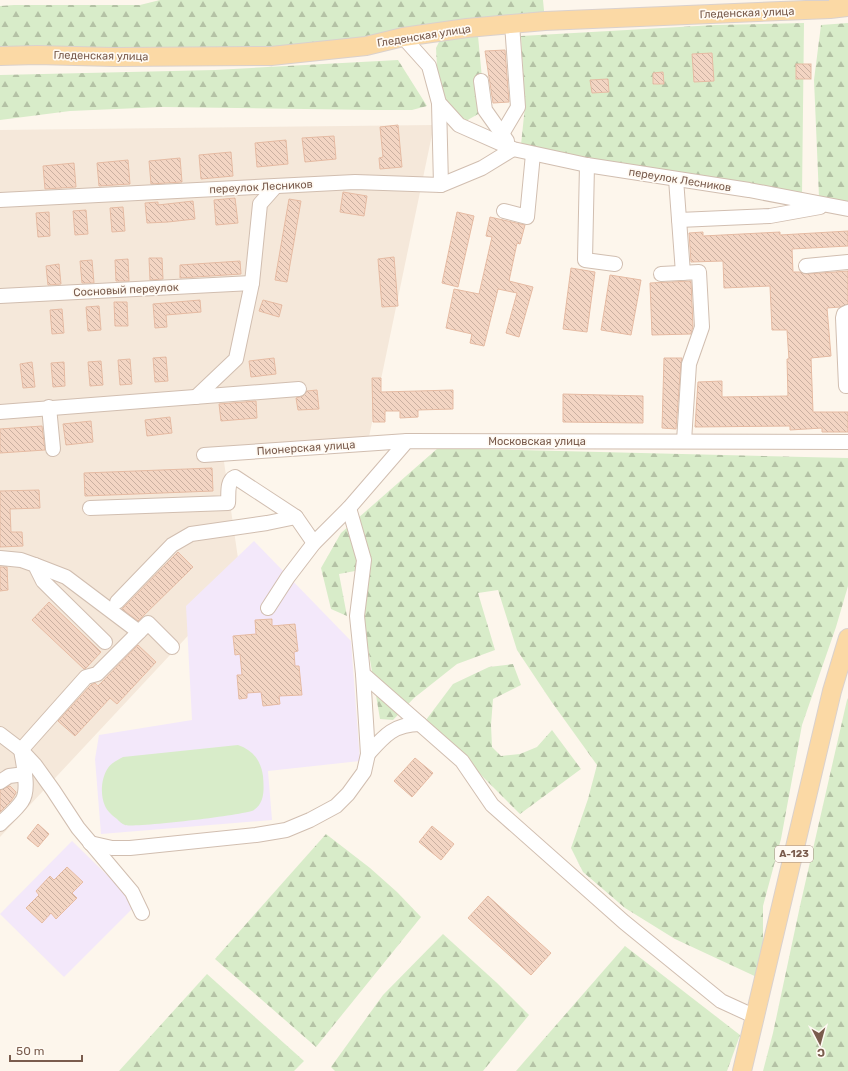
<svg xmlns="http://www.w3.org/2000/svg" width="848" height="1071" font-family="Rubik,sans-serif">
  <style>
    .residential { fill: #f5e8da }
    .education { fill: #f3e8fa }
    .forest { fill: url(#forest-firs) }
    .pitch { fill: #d8ecc9 }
    .building { fill: url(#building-back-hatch); stroke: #e6bba3 }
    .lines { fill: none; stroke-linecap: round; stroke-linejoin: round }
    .minor-casing { stroke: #d1beb0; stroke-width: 16 }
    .major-casing { stroke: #dad1cd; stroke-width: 20 }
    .minor { stroke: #fff; stroke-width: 14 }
    .major { stroke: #fbd9a5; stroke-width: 18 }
    .labels { text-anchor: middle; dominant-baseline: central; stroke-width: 3.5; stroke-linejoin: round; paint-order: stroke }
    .shield { fill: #fffaf3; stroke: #a28b7f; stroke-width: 1 }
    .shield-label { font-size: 10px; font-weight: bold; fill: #7a5c4d }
    .street-label { font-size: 11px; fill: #7a5c4d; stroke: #fffaf3 }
  </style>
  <defs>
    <pattern id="forest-firs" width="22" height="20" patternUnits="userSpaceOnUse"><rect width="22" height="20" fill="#d8ecc9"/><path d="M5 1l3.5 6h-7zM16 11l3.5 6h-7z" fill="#b4c2a5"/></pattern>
    <pattern id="building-back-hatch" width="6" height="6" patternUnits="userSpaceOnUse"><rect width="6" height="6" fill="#f3d5c3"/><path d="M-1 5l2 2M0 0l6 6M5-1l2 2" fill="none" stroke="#cab0a1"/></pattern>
  </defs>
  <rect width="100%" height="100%" fill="#fdf6ec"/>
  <polygon class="residential" points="434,125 369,437 222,448 241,579 0,837 0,130"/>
  <g class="education">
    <polygon points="254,541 351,641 360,761 268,771 272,820 101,834 95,759 99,735 192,720 186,606"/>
    <polygon points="72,841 137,904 64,977 0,914"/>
  </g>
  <g class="forest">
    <polygon points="160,0 543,0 545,21 316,51 0,56 0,6 14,5 140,5"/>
    <polygon points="804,23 802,195 590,161 521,145 525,106 521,36 715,25"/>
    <polygon points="848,23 848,203 819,197 814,80 821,25"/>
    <polygon points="478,36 485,110 459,125 439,103 436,48 439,42 442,39"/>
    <polygon points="398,60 427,106 412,110 374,110 162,107 70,111 0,120 0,75 215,70"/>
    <polygon points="438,448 848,458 848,586 836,627 802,725 781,839 763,906 763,963 761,979 675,939 625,908 583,872 571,848 588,799 597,765 551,701 517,650 498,590 478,593 495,650 457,664 414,698 393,720 380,719 355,571 339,574 347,616 331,609 321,568 341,533"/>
    <polygon points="513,664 521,685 493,699 491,725 492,747 501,756 520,754 537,747 552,730 581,769 520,814 426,720 453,684 489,667"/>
    <polygon points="848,698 848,1071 763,1071 773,1033 800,906 847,700"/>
    <polygon points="326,834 370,868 397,892 421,917 316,1047 215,959"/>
    <polygon points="443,934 497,983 529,1015 483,1071 335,1071 331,1067 383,995"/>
    <polygon points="625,946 740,1035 727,1071 516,1071"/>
    <polygon points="207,974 304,1061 294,1071 119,1071"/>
  </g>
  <path class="pitch" d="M238,745C253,750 261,761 263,776C264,789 265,802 254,810C247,815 133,828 125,825C122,824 119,821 117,819C113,816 107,811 105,806C100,795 101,778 108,768C111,763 118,760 123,757Z"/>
  <g class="building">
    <polygon points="505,50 509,102 493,103 485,51"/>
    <polygon points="712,53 714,81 694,82 692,54"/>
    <rect x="796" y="64" width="15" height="15"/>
    <polygon points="663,72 664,84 653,84 653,73"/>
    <polygon points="608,79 609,92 592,93 590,80"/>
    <polygon points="398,125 402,167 380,169 379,158 383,157 380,127"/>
    <polygon points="334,136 336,159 305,162 302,138"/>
    <polygon points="286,140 288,164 257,167 255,143"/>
    <polygon points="231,152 233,176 201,179 199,155"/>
    <polygon points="180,158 182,182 151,184 149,161"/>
    <polygon points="128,160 130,184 99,186 97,163"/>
    <polygon points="74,163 76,187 45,189 43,166"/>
    <polygon points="343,192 367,196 364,216 340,212"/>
    <polygon points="235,198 238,223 216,225 214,200"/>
    <polygon points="289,199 301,201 287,282 275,280"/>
    <polygon points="193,201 195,219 168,222 147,223 145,203 158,202 158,205"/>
    <polygon points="123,207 125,231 112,232 110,208"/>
    <polygon points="86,210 88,234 75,235 73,211"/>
    <polygon points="49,212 50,236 38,237 36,213"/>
    <polygon points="457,212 474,216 458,287 442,283"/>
    <polygon points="490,217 525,225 520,244 517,243 509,281 533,287 519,337 506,333 517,293 498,289 484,346 470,343 472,334 446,328 454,289 479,294 492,237 486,236"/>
    <polygon points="848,231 848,246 792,249 793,272 800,272 807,274 848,271 848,304 840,307 827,308 831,356 811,358 813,412 848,412 848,432 822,432 822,428 790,430 790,426 695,427 698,382 722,381 722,397 788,396 787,359 789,359 787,330 772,330 770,286 724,288 723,261 691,262 689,233 703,232 703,236 780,232 780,235"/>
    <polygon points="394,257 398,306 382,307 378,259"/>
    <polygon points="149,258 162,258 163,279 150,280"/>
    <polygon points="128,259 129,281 116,281 115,260"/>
    <polygon points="92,260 94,283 82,283 80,261"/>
    <polygon points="240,261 241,274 180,278 180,265"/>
    <polygon points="59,264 61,284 48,285 46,266"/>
    <polygon points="571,268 595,272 587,332 563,329"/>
    <polygon points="610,275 641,280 631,335 601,330"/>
    <polygon points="691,281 693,326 691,334 652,335 650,283"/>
    <polygon points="200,300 201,312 166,315 167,327 155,328 153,304"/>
    <polygon points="263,300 282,305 279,317 259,311"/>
    <polygon points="114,302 127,302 128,326 115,326"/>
    <polygon points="99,306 101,330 88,331 86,307"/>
    <polygon points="62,309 64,333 52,334 50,310"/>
    <polygon points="166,357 168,381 155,382 153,358"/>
    <polygon points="274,358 276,374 251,377 249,361"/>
    <polygon points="664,358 682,358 681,363 676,429 662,428"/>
    <polygon points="130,359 132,384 120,385 118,360"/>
    <polygon points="101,361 103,385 90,386 88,362"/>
    <polygon points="32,362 35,387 23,388 20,364"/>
    <polygon points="64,362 65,386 53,387 51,363"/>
    <polygon points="372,378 381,378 381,392 453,390 453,409 418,410 418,417 400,418 400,411 385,411 385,422 373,422"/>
    <polygon points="317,390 319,409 298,410 296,398 303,396 307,391"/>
    <polygon points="563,394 643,396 643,423 563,422"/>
    <polygon points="256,401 257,418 221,421 219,404"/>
    <polygon points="170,417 172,433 147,436 145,420"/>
    <polygon points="91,421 93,442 66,445 63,424"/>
    <polygon points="42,426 45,450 0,453 0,429"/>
    <polygon points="212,468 213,491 85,496 84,473"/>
    <polygon points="39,490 40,508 10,509 11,532 22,532 23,546 0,547 0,491"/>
    <polygon points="178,552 193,567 138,621 122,609"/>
    <polygon points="0,567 7,567 8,590 0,591"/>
    <polygon points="49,602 101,652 86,668 84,669 32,620"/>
    <polygon points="272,619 272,626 295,624 298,651 294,652 295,666 299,666 302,695 279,696 280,704 263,706 261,692 247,693 247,698 239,699 237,675 242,675 240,654 235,655 233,636 256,634 255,620"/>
    <polygon points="138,645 156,662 117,704 110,698 75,736 58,721 91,685 95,683 98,686"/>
    <polygon points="415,758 433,773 412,797 394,781"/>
    <polygon points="10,786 16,792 16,793 11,801 0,812 0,790"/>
    <polygon points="38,824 49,834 38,847 27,838"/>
    <polygon points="432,826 454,844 441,860 419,842"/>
    <polygon points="67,867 83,882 72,893 77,898 56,919 51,913 42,923 26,908 39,895 36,891 50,876 54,880"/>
    <polygon points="488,896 551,953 531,975 468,918"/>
  </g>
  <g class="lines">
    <g class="minor-casing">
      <g id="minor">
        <polyline points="403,37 429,66 439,103 459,125 513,149 587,165 749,190 848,209"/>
        <polyline points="481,81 485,110 507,141"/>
        <polyline points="439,103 441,185"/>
        <polyline points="502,134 518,107 512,24"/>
        <polyline points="587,165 585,260 615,264"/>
        <polyline points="676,179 683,273"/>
        <polyline points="0,200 355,182 441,185 482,168 513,149"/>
        <polyline points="504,211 527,217 533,154"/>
        <polyline points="679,220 770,216 820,207"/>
        <polyline points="806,266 848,262"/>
        <polyline points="661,274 699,272 702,327 689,364 684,441"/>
        <polyline points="0,296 252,283"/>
        <polyline points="846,386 843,318 844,314 848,312"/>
        <polyline points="196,397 236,359 252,283 260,204 275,187"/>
        <polyline points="49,407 53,449"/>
        <polyline points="0,412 299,389"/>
        <polyline points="204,455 407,441"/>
        <path d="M90,508L228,503C229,495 226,481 235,477L296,517L314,543"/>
        <polyline points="349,508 364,560 357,616 363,674 462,761 492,805 624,922 721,1001 756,1017"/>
        <polyline points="0,558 21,560 35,565 43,581 50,588 105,642"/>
        <polyline points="35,565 66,577 139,632"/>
        <polyline points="117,602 172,545 191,534 267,523 296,517"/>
        <polyline points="268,608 288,577 314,543 349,508 407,441 848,442"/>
        <polyline points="0,734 21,750 35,765 53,790 78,828 132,892 142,913"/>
        <path d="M368,754C384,736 394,724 420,724"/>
        <polyline points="0,782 9,776 25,774"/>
        <path d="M0,824C7,817 17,809 22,801C30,790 23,763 21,750L86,677L97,674L148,623L172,647"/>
        <polyline points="90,843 112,848 130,848 256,835 286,830 310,820 336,806 348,794 364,772 368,754 363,674"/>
      </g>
    </g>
    <g class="major-casing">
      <g id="major">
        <polyline points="0,56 37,55 114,57 271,56 366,46 403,37 467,28 545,21 830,9 848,7"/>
        <polyline points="742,1071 832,691 848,638"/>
      </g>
    </g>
    <use href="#minor" class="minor"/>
    <use href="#major" class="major"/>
  </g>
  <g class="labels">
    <rect class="shield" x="775" y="846" width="38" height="16" rx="3"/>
    <g class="shield-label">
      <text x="794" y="854">А-123</text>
    </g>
    <g class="street-label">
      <text transform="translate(747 13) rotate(-2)">Гледенская улица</text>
      <text transform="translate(424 36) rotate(-9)">Гледенская улица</text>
      <text transform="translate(101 56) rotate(1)">Гледенская улица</text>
      <text transform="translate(680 180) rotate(9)">переулок Лесников</text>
      <text transform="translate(261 187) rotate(-3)">переулок Лесников</text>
      <text transform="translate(126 290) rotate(-3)">Сосновый переулок</text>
      <text x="537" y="441">Московская улица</text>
      <text transform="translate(306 448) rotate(-4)">Пионерская улица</text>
    </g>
  </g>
  <g transform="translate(820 1043) rotate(174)" stroke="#fffaf3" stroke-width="3" paint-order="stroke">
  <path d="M0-3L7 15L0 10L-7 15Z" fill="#7a5c4d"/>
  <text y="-6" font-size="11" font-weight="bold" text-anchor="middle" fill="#7a5c4d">С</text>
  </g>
  <path d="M10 1055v6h72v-6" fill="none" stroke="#7a5c4d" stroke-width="2"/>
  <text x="16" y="1055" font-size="12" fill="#7a5c4d" stroke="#fffaf3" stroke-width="3" paint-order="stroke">50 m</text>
</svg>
